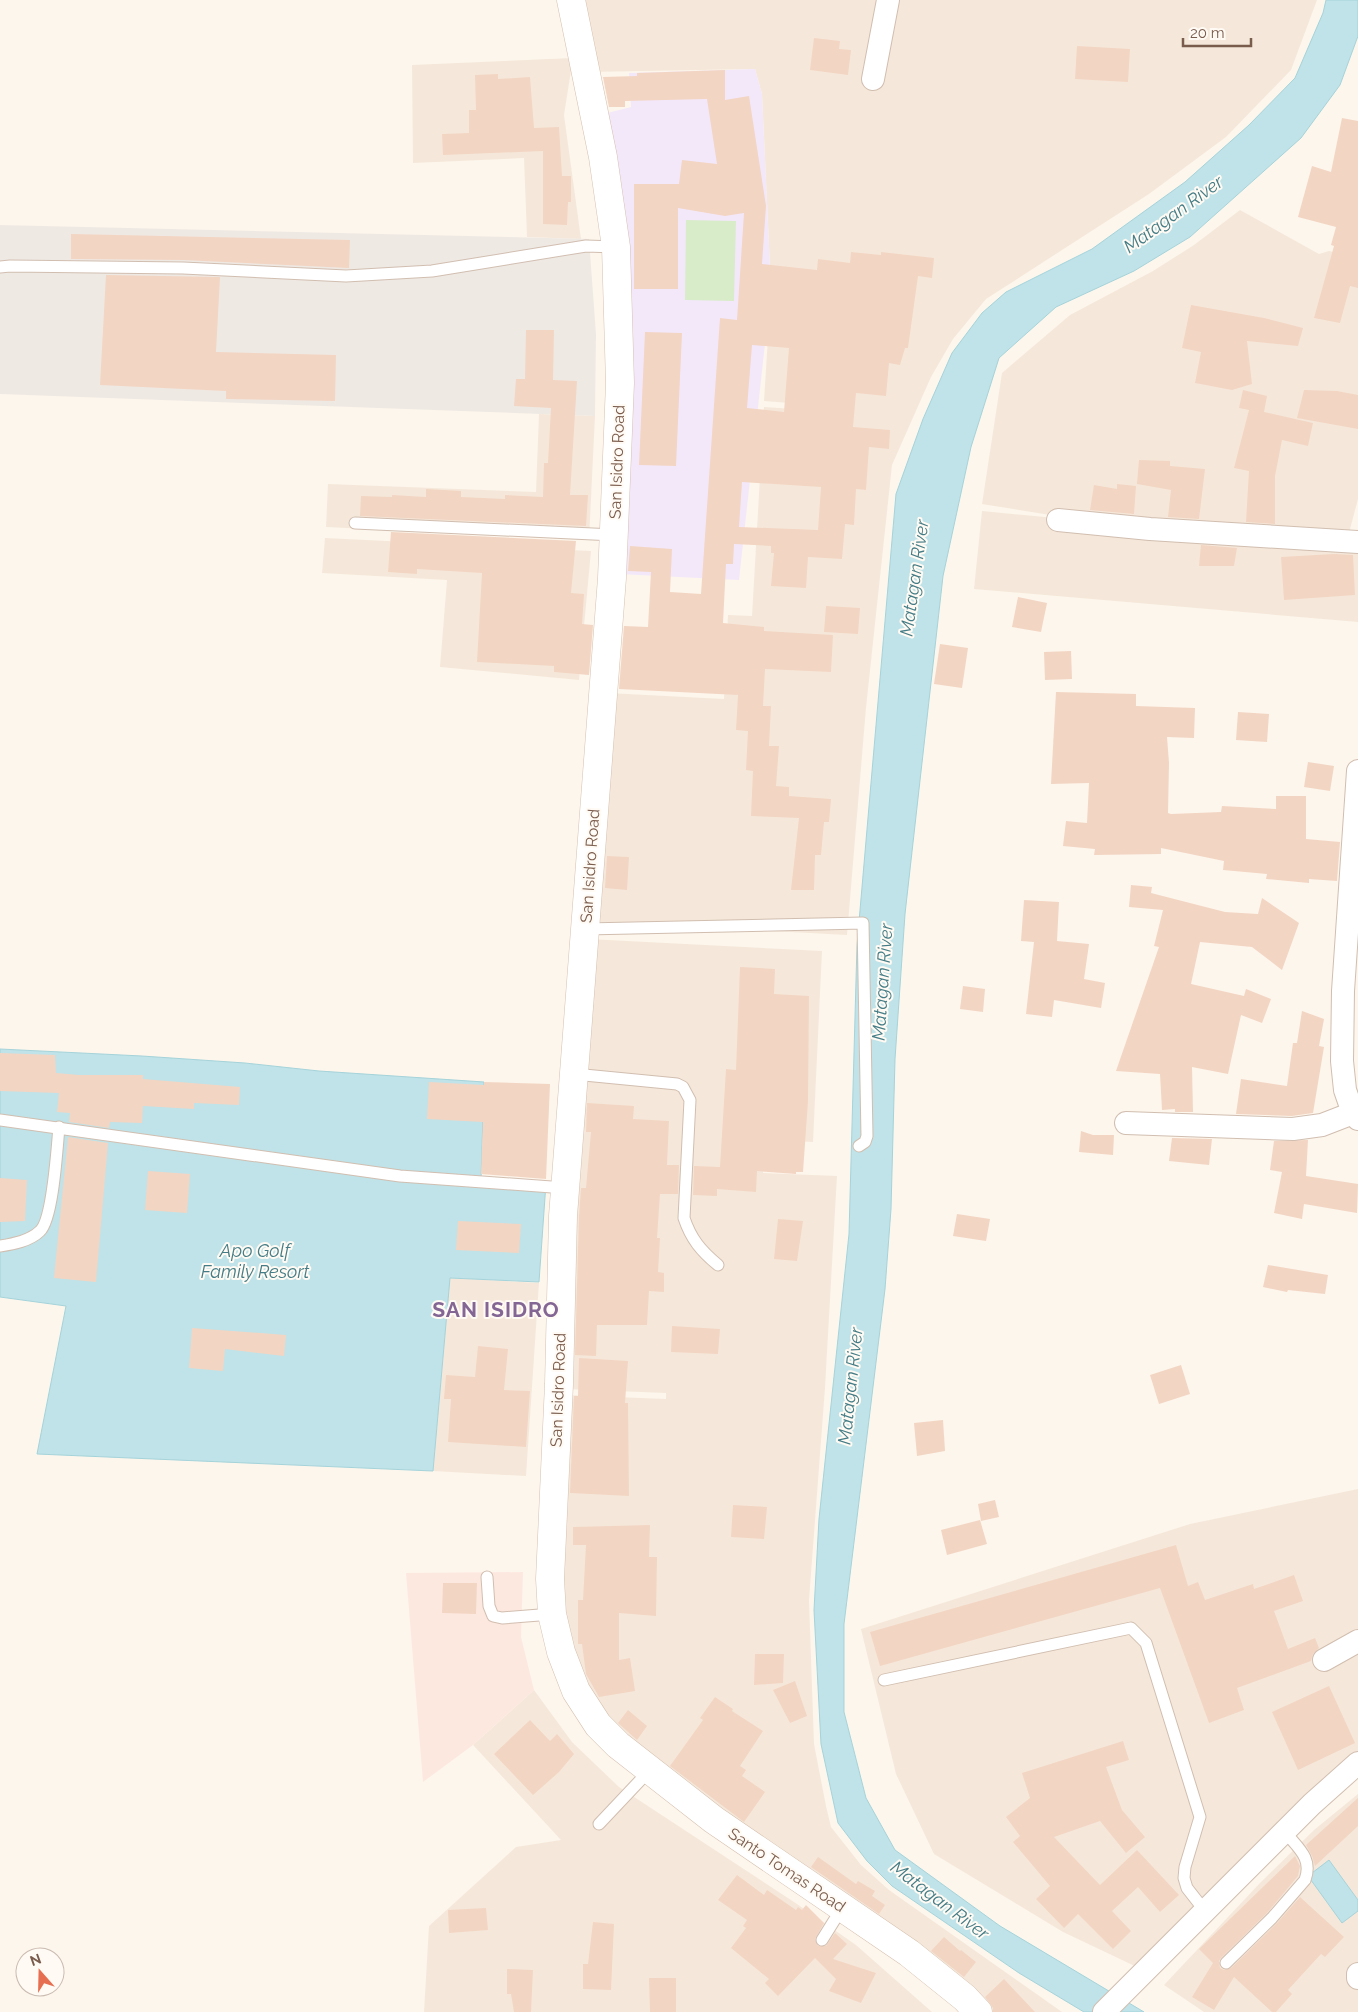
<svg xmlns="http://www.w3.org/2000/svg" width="1358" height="2012" font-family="Raleway,sans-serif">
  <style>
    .residential { fill: #f5e8da }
    .commercial { fill: #fde8e0 }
    .industrial { fill: #efe9e4 }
    .education { fill: #f3e8fa }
    .green { fill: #d8ecc9 }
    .water { fill: #bfe3e8; stroke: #a5d3da }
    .building { fill: #f3d5c3; fill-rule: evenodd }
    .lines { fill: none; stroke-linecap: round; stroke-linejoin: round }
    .lane-casing { stroke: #d1beb0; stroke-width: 13 }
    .street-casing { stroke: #d1beb0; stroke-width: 24 }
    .secondary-casing { stroke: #d6c0b0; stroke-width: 29 }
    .lane { stroke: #fff; stroke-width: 11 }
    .street { stroke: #fff; stroke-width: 22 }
    .secondary { stroke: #fff; stroke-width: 28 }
    .labels { text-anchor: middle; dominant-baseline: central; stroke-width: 4; stroke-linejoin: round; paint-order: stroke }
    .street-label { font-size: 16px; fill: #7a5c4d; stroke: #fffaf3 }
    .water-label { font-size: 18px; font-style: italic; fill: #437c86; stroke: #fffaf3 }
    .district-label { font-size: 21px; font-weight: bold; letter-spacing: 1px; fill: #846695; stroke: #fffaf3 }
  </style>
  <rect width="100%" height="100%" fill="#fdf6ec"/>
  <g class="residential">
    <polygon points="571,0 1317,0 1291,70 1226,137 1149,194 986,299 953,339 931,377 892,465 866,708 847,935 596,922 608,693 724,699 728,615 752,616 764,407 840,412 840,407 764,401 771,289 762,94 755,69 586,72"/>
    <polygon points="573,58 564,115 581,239 527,237 524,158 413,163 412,65"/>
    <polygon points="1240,210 1319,254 1329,251 1358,257 1358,499 1349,533 1050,515 982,504 1002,373 1070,315 1153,271 1194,245"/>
    <polygon points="539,414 595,416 589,540 326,527 328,484 536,492"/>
    <polygon points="982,511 1358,547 1358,622 974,589"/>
    <polygon points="325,538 591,551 579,680 440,667 447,580 322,573"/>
    <polygon points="588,939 822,951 813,1142 749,1139 763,1151 763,1173 837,1176 825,1388 809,1600 814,1744 826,1806 831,1827 861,1865 889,1890 1062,2012 967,2012 641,1766 565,1661 558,1555 565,1395 666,1399 666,1393 565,1389"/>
    <polygon points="450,1278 539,1283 526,1476 433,1471"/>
    <polygon points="1358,1489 1358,1757 1141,1969 1063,1932 934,1854 896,1774 861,1629 1190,1524"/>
    <polygon points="534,1690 572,1742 619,1787 797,1904 856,1945 932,2012 424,2012 429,1926 516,1847 561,1840 473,1745"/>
    <polygon points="1358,1794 1358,2012 1204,2012 1164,1985 1260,1883 1314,1830"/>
  </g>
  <polygon class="commercial" points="523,1572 521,1637 534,1690 473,1745 423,1782 406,1573"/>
  <polygon class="industrial" points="0,225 589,239 596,334 595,416 0,394"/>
  <polygon class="education" points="755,69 762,94 771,289 739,580 619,574 607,113 631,107 629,73"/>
  <polygon class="green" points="686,220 736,221 734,301 685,300"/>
  <g class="water">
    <polygon points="1326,0 1358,0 1358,36 1340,85 1301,138 1190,237 1134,271 1056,307 999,358 971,447 943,576 905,914 895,1059 891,1209 885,1289 844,1624 844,1712 866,1798 895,1850 1000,1926 1144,2012 1084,2012 1019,1973 892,1886 867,1861 838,1823 821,1744 814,1610 819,1519 849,1234 857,945 896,494 923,419 952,353 982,313 1006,292 1092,249 1185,182 1249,125 1295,78 1323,13"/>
    <polygon points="0,1049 142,1056 245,1063 319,1071 484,1082 481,1180 546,1183 539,1282 450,1278 433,1471 37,1454 66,1306 0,1297"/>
    <polygon points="1329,1860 1358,1900 1358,1911 1342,1923 1308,1876"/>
  </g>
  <g class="building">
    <polygon points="814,38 840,41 839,49 851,50 848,75 810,70"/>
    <polygon points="1077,46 1130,49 1128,82 1075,79"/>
    <path d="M725,70V100L749,96L766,206L762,264L817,270L818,259L850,263L851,252L881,255V252L934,258L932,278L918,276L908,348H905L900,365L889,363L886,396L856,393L853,427L890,430L889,449L869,447L866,490L856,489L854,525L845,524L842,559L808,557L806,588L771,586L774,553H771V546L734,544L733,564H726L723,623L764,627V631L833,635L831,672L765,669L763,706H771L769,746H779L776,786L789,787V796L831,799L829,822H824L821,855H815L814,890H791L799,818L751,816L753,771L746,770L748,731L736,730L738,695L619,689L624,626L648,627L651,572L628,571L630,546L672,549L670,592L701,594L720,318L737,320L744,213L725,216L678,208V289H634V184H679L682,160L717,164L707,99L625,101V107H609L603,77L637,76V73ZM752,345L789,348L784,412L747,408ZM742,482L821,487L818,530L739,527Z"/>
    <polygon points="498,74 498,79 530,77 534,128 559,127 562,176 571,176 571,202 568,202 567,225 543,224 543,151 443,155 442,134 469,133 469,110 476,110 475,75"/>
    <polygon points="1342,118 1358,121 1358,288 1350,286 1340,323 1314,318 1334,246 1331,245 1336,227 1298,217 1312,166 1331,172"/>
    <polygon points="71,234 350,240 349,268 183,260 71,259"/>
    <polygon points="106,275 220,277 216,352 336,355 335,401 226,399 226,391 100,385"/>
    <polygon points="1191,305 1264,318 1303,328 1298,346 1247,341 1252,384 1232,390 1195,383 1201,352 1182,348"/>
    <polygon points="526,330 554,330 553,380 577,381 570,495 588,495 586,526 360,516 361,496 392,497 392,495 426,497 426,489 461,491 461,497 505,499 505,495 543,497 544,463 548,463 551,408 514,406 516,379 525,379"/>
    <polygon points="645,332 682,333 676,466 639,465"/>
    <polygon points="1243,390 1267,396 1264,412 1313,423 1308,446 1282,440 1275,476 1275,524 1246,522 1249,471 1234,468 1249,410 1239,408"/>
    <polygon points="1304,390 1337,391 1358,395 1358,429 1297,418"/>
    <polygon points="1139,460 1170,461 1170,466 1205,469 1199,519 1168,517 1171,490 1137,484"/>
    <polygon points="1117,484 1136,486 1134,514 1090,510 1094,485 1117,489"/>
    <polygon points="391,532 576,541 571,593 584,594 582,624 593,625 589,675 554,672 554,666 477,662 482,573 417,569 417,574 388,572"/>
    <polygon points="1201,545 1237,548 1234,566 1199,566"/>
    <polygon points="1334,554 1353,555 1355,595 1284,600 1281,557"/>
    <polygon points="1018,597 1047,603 1041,632 1012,627"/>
    <polygon points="826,606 860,608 858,634 824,632"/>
    <polygon points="940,644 968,648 962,688 934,684"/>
    <polygon points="1071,651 1072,679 1045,680 1044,652"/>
    <polygon points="1056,692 1136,694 1136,706 1195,708 1194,738 1167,737 1169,763 1168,813 1171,814 1221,812 1222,806 1276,809 1276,796 1306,796 1306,839 1340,842 1337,881 1309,879 1309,883 1266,879 1267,874 1223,870 1224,861 1161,848 1161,854 1094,855 1095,849 1063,846 1066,821 1087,823 1089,783 1051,784"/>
    <polygon points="1238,712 1269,714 1267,742 1236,740"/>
    <polygon points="1308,762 1334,766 1330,791 1304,787"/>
    <polygon points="607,856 629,857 627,890 605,888"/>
    <polygon points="1131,885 1152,887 1151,893 1225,912 1258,914 1262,898 1299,923 1282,970 1252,947 1200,942 1191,984 1244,996 1246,989 1271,999 1262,1023 1241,1015 1228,1074 1192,1067 1193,1112 1175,1112 1175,1109 1162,1110 1160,1074 1116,1071 1159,947 1154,946 1163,910 1129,907"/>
    <polygon points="1024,900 1059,902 1057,941 1089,944 1084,979 1105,983 1101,1008 1054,1000 1052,1017 1026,1014 1034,942 1021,941"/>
    <polygon points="740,967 775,969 774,994 809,996 808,1101 803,1172 796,1172 796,1174 757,1171 756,1192 717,1189 717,1196 693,1195 694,1166 720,1167 726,1069 736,1070"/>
    <polygon points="963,986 985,989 983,1012 960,1009"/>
    <polygon points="1302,1011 1324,1019 1319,1046 1324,1047 1313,1113 1292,1116 1236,1114 1241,1079 1287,1086 1293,1043 1297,1043"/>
    <polygon points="0,1053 55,1055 56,1073 79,1075 143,1075 143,1079 240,1087 239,1105 194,1103 194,1109 143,1106 142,1123 110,1122 109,1128 69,1122 70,1113 57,1112 59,1093 0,1091"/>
    <polygon points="429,1082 484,1085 484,1082 550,1084 546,1179 481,1174 483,1122 427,1119"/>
    <polygon points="587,1103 634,1106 633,1119 669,1121 667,1165 679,1165 678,1194 660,1194 657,1238 660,1238 658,1272 664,1273 664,1292 649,1291 647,1325 597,1325 596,1356 575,1355 579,1217 581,1188 586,1188 591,1132 586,1132"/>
    <polygon points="1081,1131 1093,1135 1114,1135 1113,1155 1079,1152"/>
    <polygon points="68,1137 108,1143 96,1282 54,1278"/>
    <polygon points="1172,1138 1212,1139 1209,1165 1169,1161"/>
    <polygon points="1308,1140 1306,1176 1358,1184 1357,1213 1304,1204 1302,1219 1274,1213 1282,1172 1270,1170 1274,1141"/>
    <polygon points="148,1171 190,1174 187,1213 145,1210"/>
    <polygon points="0,1178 27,1180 25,1221 0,1222"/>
    <polygon points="957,1214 990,1219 986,1241 953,1236"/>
    <polygon points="778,1219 803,1221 797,1261 774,1259"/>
    <polygon points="458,1221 521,1224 519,1253 456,1250"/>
    <polygon points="1268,1265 1328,1275 1325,1294 1288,1290 1287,1292 1263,1287"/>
    <polygon points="672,1326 720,1329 718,1354 671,1352"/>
    <polygon points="192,1328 286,1335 284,1356 225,1349 223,1371 189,1368"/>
    <polygon points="478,1346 508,1349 504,1390 530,1391 526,1447 448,1442 451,1399 444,1399 446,1375 475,1377"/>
    <polygon points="579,1358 628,1361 625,1403 628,1403 629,1496 570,1493 574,1396 578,1396"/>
    <polygon points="1181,1365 1190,1394 1159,1404 1150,1375"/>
    <polygon points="943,1420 945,1451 917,1456 914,1423"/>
    <polygon points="995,1500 999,1517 981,1521 978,1504"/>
    <polygon points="733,1505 767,1507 764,1539 731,1537"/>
    <polygon points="980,1520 987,1544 947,1555 941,1530"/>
    <polygon points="650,1525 649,1557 657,1557 656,1616 619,1613 619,1660 630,1658 635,1691 599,1697 586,1674 582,1644 578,1644 578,1600 583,1600 586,1545 573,1545 573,1527"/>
    <polygon points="1176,1545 1188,1586 1198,1582 1205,1600 1253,1584 1254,1589 1294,1575 1303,1601 1274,1611 1288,1649 1315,1638 1319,1648 1313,1654 1311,1661 1237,1688 1244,1710 1209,1723 1160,1588 880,1666 870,1632"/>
    <polygon points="443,1583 477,1583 476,1614 442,1613"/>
    <polygon points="755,1654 784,1654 783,1683 754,1685"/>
    <polygon points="795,1681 807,1716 790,1723 773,1690"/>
    <polygon points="1329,1686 1355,1743 1298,1770 1272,1712"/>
    <polygon points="715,1697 733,1709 732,1711 763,1731 740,1766 746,1770 742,1776 765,1792 744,1822 670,1766 703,1720 700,1718"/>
    <polygon points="628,1710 647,1726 637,1740 618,1723"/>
    <polygon points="530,1720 550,1741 557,1734 574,1754 559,1772 533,1795 494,1754"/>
    <polygon points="1123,1741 1129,1760 1106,1767 1122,1810 1145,1837 1126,1853 1100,1821 1054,1837 1100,1885 1137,1850 1179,1895 1160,1912 1138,1887 1112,1911 1131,1931 1113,1949 1078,1914 1064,1928 1036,1899 1050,1886 1013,1842 1020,1836 1006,1817 1030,1798 1022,1773"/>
    <polygon points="1358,1798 1358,1826 1315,1866 1312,1856 1306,1845"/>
    <polygon points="1295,1856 1300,1866 1298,1876 1267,1913 1221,1958 1219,1961 1220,1968 1224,1970 1231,1968 1277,1923 1300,1897 1344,1937 1325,1957 1321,1954 1288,1990 1292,1994 1276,2012 1272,2012 1234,1977 1214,2010 1192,1997 1213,1963 1199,1949"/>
    <polygon points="818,1857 856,1884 858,1881 875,1891 872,1896 885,1905 879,1914 811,1867"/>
    <polygon points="737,1875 764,1895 767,1890 796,1910 798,1907 802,1910 806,1905 824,1923 815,1939 818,1946 826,1946 835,1933 847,1944 833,1959 876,1973 861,2003 829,1991 836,1979 815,1958 778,1996 765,1983 769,1979 731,1948 746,1928 743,1926 747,1920 718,1900"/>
    <polygon points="486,1908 488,1930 449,1933 448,1910"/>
    <polygon points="593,1922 614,1924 611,1990 583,1989 583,1964 588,1964"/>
    <polygon points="944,1937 960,1951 961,1950 976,1962 964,1977 931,1951"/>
    <polygon points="507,1969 533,1970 531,2012 514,2012 511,1994 507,1994"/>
    <polygon points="649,1978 676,1978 676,2012 650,2012"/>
    <polygon points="1004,1979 1035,2012 993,2012 993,2008 985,1997"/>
  </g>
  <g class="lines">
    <g class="lane-casing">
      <g id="lane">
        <polyline points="0,267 10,266 183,268 346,276 432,271 586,246 616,247"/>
        <polyline points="355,523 614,535"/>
        <polyline points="585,929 863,923 867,1136 865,1142 859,1146"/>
        <path d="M574,1074L677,1084L683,1087L690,1100L684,1218C691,1239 701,1251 718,1265"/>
        <polyline points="0,1120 400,1176 565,1188"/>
        <path d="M0,1246C13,1244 30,1241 40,1231C53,1219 57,1148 59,1127"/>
        <polyline points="487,1577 489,1606 493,1616 502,1618 552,1614"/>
        <polyline points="884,1680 1131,1628 1146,1643 1200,1817 1185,1867 1184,1878 1187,1888 1205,1911"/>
        <polyline points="599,1824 649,1771"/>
        <polyline points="822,1940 842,1908"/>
        <path d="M1226,1963L1272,1918L1305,1880C1313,1858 1298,1848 1285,1832"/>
      </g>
    </g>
    <g class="street-casing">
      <g id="street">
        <polyline points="873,79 888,0"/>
        <polyline points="1058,520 1150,529 1358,542"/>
        <polyline points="1358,771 1343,991 1342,1061 1345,1090 1353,1113 1358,1119"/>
        <polyline points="1126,1123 1293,1129 1322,1125 1353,1113"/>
        <polyline points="1324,1660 1358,1641"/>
        <polyline points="1358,1974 1358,1978"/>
        <polyline points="1104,2012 1312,1804 1358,1763"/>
      </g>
    </g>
    <g class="secondary-casing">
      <polyline id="secondary" points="571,0 603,157 616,247 620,383 612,578 563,1216 559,1384 550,1579 552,1614 561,1652 576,1691 598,1725 618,1745 714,1820 909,1953 965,1998 978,2012"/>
    </g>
    <use href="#lane" class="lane"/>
    <use href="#street" class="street"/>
    <use href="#secondary" class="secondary"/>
  </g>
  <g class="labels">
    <g class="street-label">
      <text transform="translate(617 462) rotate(-88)">San Isidro Road</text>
      <text transform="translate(590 866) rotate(-86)">San Isidro Road</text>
      <text transform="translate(558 1390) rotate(-88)">San Isidro Road</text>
      <text transform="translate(787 1870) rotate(34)">Santo Tomas Road</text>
    </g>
    <g class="water-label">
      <text transform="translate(1173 214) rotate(-36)">Matagan River</text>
      <text transform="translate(914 578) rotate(-82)">Matagan River</text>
      <text transform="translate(882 982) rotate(-86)">Matagan River</text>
      <text x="255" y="1250">Apo Golf<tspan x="255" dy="21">Family Resort</tspan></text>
      <text transform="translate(850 1386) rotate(-84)">Matagan River</text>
      <text transform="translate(940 1900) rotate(37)">Matagan River</text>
    </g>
    <g class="district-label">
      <text x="496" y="1309">SAN ISIDRO</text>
    </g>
  </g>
  <g transform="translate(40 1972) rotate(340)"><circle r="24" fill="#fffaf3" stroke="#cabbb1"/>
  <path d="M0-4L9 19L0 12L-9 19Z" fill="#e76f51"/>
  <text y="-8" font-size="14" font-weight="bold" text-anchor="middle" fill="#7a5c4d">N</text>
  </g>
  <path d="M1183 38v8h68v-8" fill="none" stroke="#7a5c4d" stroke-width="2.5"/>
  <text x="1190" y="38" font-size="15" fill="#7a5c4d" stroke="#fffaf3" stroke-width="4" paint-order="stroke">20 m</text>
</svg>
